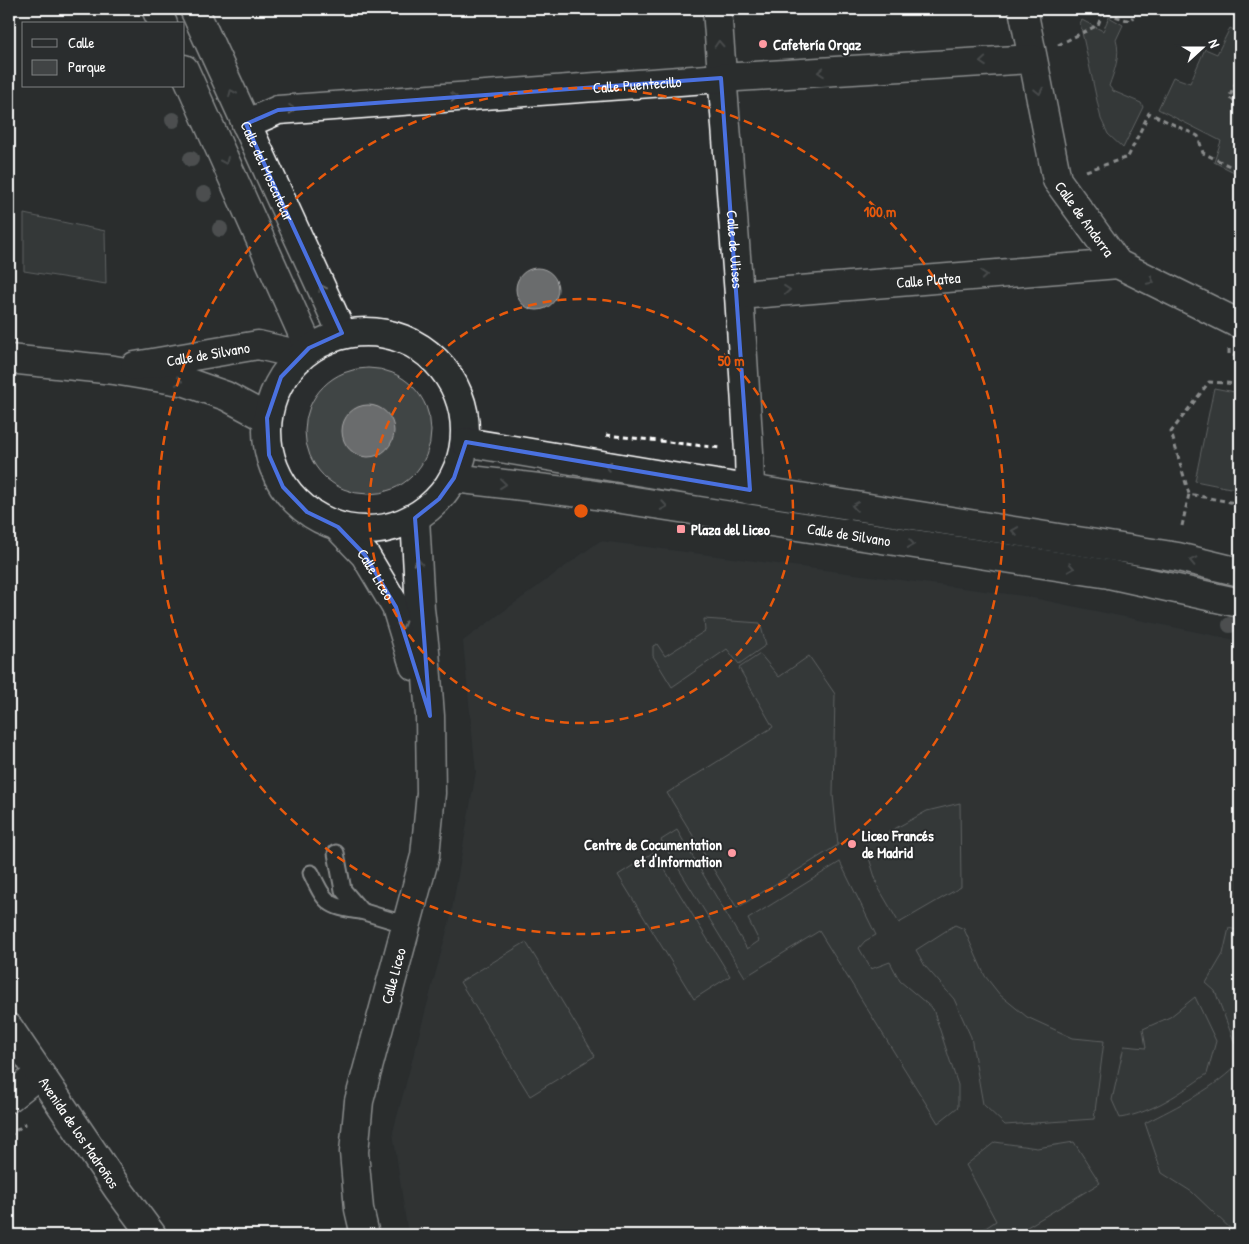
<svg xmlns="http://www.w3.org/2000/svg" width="1249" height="1244" font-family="'Patrick Hand',sans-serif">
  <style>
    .built { fill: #373a3b }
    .green { fill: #414445; stroke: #a0a2a2 }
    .water { fill: #6a6c6d; stroke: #a6a7a7 }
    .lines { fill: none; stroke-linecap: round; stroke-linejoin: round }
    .service-casing { stroke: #fff; stroke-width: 19 }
    .minor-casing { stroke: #fff; stroke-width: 31 }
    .tertiary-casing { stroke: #fff; stroke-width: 31 }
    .path { stroke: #fff; stroke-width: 3; stroke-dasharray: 5 4; stroke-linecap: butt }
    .service { stroke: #2a2d2e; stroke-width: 15 }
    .minor { stroke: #2a2d2e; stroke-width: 28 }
    .tertiary { stroke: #2a2d2e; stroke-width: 28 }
    .tree { fill: #757778 }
    .oneway { stroke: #6a6c6d }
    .marked { fill: none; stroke: #4a71e0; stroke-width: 4; stroke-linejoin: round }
    .ring { fill: none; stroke: #e8590c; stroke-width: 2.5; stroke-dasharray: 9 6 }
    .poi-dot { fill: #ff9aa2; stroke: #2a2d2e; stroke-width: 2 }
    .labels { text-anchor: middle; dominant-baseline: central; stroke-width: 4; stroke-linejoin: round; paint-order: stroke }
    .poi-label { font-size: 15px; font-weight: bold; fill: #fff; stroke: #2a2d2e; text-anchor: start }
    .street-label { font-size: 15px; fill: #fff; stroke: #2a2d2e }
    .centre { fill: #e8590c; stroke: #2a2d2e; stroke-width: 2.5 }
    .ring-label { font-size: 15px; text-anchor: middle; font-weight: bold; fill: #e8590c; stroke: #2a2d2e; stroke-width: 4; stroke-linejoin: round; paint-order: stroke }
  </style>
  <rect width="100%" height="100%" fill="#2a2d2e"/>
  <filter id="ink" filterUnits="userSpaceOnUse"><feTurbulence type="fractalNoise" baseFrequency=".02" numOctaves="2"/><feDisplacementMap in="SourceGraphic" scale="10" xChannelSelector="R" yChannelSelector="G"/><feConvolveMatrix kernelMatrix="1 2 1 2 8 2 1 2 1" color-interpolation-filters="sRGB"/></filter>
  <g filter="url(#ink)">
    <polygon class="built" points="600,541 1023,596 1240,641 1240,1235 408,1235 393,1132 451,916 476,772 463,641"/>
    <g class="green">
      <path d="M1109,17L1123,25L1116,40C1121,55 1114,72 1109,86L1113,91L1141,103L1143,107L1123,148L1108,134L1101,119L1080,23L1082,20L1103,31Z"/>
      <polygon points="1230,28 1240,33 1240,175 1214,162 1221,141 1158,109 1173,77 1190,83 1205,49 1217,54"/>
      <polygon points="24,214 105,231 106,284 24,271"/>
      <circle cx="368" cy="431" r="63"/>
      <polygon points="1214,388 1240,393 1240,490 1195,481"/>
      <polygon points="704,619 760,623 766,645 739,664 727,649 672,687 653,656 653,646 657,644 665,656 705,631"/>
      <polygon points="760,654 779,677 809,656 835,694 833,795 838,845 737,908 667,793 773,727 739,668"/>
      <polygon points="960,803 961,887 899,923 878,887 865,845 927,811"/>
      <polygon points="677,830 747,949 759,941 748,919 840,862 876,935 865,941 859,948 871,969 890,962 900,981 933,1009 958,1085 958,1107 938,1123 819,931 745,977 661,840"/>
      <polygon points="654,852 730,976 694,999 618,875"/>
      <polygon points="955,925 964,929 985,976 1000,995 1027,1017 1073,1038 1104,1041 1094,1119 1005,1125 983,1104 971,1037 954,999 925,966 916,950"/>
      <polygon points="1229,928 1240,931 1240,1038 1235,1044 1215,991 1206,983 1223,954"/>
      <polygon points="526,942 595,1056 530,1096 460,982"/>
      <path d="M1195,997L1216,1041L1207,1074C1180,1093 1154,1112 1120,1118L1112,1100L1124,1046L1146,1048L1143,1029L1170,1017Z"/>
      <path d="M1240,1061V1235H1237L1192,1192L1162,1173L1145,1123C1176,1107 1218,1087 1240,1061Z"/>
      <polygon points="995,1142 1037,1148 1074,1142 1100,1183 1014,1235 975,1235 996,1221 966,1165"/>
    </g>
    <g class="water">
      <circle cx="537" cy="289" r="21"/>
      <circle cx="368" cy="431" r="26"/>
    </g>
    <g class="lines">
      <g class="service-casing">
        <g id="service">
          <polyline points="336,853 343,890 361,911 407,925"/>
          <path d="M311,873C325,902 327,907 361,911"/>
        </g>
      </g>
      <g class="minor-casing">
        <g id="minor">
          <path id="s1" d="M717,9L739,295L749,452L750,490"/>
          <path id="s2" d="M1023,9L1057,180L1118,264L1235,322L1240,323"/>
          <path id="s3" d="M246,124L278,110L721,78L1032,59"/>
          <path id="s4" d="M739,295L1118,264"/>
          <polyline points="9,359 114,370 186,382 226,396 267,418"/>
          <path id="s5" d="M135,366L258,345L301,355"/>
          <path id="s6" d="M338,527L365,555L396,607L414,666"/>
          <polyline points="9,1098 39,1074"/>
          <path id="s7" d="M365,1235L359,1209L354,1152L359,1101L425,856L431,793L430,716L425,651L420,609L415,518"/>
        </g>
      </g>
      <g class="tertiary-casing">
        <g id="tertiary">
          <polyline points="156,9 163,24"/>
          <path id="s8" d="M194,9L342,333"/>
          <polyline points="184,69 309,348"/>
          <circle cx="366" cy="431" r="99"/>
          <polyline points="465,442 691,480 1134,550 1178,557 1240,572"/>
          <path id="s9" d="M454,478L589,494L1109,574L1240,603"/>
          <path id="s10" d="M9,1028L118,1189L152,1235"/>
        </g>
      </g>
      <g class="path">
        <polyline points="1058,45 1098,25 1103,12 1130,21 1133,17"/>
        <polyline points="1240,74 1229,98 1240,103"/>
        <polyline points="1086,171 1128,157 1149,113 1198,136 1203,153 1240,171"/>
        <polyline points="1229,349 1229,354 1240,357"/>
        <polyline points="1240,384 1209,382 1171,432 1189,494 1240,504"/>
        <polyline points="606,435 721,448"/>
        <polyline points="1182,526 1189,494"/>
        <polyline points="9,1136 26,1123"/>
      </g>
      <use href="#service" class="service"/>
      <use href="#minor" class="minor"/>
      <use href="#tertiary" class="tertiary"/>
    </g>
    <g class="tree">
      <circle cx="173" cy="120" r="8"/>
      <circle cx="191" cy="159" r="8"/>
      <circle cx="204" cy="194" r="8"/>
      <circle cx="220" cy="229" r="8"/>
      <circle cx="1230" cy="625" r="8"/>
    </g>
    <defs><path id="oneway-chevron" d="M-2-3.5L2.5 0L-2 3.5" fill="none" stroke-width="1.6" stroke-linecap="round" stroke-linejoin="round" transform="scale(1.25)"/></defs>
    <g class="oneway">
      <use href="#oneway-chevron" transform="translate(719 44) rotate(-93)"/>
      <use href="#oneway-chevron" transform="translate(983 62) rotate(176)"/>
      <use href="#oneway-chevron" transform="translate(821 72) rotate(176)"/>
      <use href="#oneway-chevron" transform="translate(1039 91) rotate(79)"/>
      <use href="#oneway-chevron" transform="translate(232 93) rotate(-114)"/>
      <use href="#oneway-chevron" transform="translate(454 97) rotate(-4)"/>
      <use href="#oneway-chevron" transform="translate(292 109) rotate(-4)"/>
      <use href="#oneway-chevron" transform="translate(225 161) rotate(66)"/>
      <use href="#oneway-chevron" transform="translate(984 275) rotate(-5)"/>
      <use href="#oneway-chevron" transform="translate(1151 281) rotate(26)"/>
      <use href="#oneway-chevron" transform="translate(322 288) rotate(-115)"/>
      <use href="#oneway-chevron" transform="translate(787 290) rotate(-5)"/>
      <use href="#oneway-chevron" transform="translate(179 381) rotate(10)"/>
      <use href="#oneway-chevron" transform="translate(608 466) rotate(-170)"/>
      <use href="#oneway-chevron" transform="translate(503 484) rotate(6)"/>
      <use href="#oneway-chevron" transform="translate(664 506) rotate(10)"/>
      <use href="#oneway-chevron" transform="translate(855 506) rotate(-171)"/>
      <use href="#oneway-chevron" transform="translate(1015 531) rotate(-171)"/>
      <use href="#oneway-chevron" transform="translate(911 544) rotate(9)"/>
      <use href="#oneway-chevron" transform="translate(1193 561) rotate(-167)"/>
      <use href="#oneway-chevron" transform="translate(418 562) rotate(-92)"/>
      <use href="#oneway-chevron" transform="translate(1071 568) rotate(9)"/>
      <use href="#oneway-chevron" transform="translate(402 625) rotate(73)"/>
    </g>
  </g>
  <path d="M0 0H1249V1244H0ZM721,78L750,490L466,442L454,478L439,499L415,518L430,716L396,607L365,555L338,527L307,512L283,487L269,455L267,418L281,377L309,348L342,333L246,124L278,110Z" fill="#2a2d2e" fill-opacity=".55" fill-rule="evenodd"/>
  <path class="marked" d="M721,78L750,490L466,442L454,478L439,499L415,518L430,716L396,607L365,555L338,527L307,512L283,487L269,455L267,418L281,377L309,348L342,333L246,124L278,110Z"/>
  <g class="ring">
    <circle cx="581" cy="511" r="212"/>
    <circle cx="581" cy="511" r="423"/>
  </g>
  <g class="poi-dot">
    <circle cx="763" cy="44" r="5"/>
    <rect x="676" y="524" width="10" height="10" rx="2.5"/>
    <circle cx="852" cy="844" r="5"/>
    <circle cx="732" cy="853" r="5"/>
  </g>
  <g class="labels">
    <g class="poi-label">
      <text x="773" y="44">Cafetería Orgaz</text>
      <text x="691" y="529">Plaza del Liceo</text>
      <text x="862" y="835">Liceo Francés<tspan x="862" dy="17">de Madrid</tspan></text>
      <text x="722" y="844" text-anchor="end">Centre de Cocumentation<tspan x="722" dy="17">et d'Information</tspan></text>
    </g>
    <g class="street-label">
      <text stroke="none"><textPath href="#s3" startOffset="395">Calle Puentecillo</textPath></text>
      <text stroke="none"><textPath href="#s8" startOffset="178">Calle del Moscatelar</textPath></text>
      <text stroke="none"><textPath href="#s2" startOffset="222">Calle de Andorra</textPath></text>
      <text stroke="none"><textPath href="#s1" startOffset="241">Calle de Ulises</textPath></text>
      <text stroke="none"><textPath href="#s4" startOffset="190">Calle Platea</textPath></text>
      <text stroke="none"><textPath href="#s5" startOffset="74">Calle de Silvano</textPath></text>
      <text stroke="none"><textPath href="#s9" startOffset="399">Calle de Silvano</textPath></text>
      <text stroke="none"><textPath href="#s6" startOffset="61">Calle Liceo</textPath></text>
      <text stroke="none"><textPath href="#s7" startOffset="265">Calle Liceo</textPath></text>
      <text stroke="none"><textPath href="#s10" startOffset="126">Avenida de los Madroños</textPath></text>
    </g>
  </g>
  <circle cx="581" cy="511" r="8" class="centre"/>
  <g class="ring-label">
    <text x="880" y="217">100 m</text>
    <text x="731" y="366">50 m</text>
  </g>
  <rect width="1249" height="1244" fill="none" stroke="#2a2d2e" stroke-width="30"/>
  <rect x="15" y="15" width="1219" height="1214" fill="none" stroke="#fff" stroke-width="2" filter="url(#ink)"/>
  <rect x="22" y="22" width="162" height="65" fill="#2a2d2e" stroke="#7f8182"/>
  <rect x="32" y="39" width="25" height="8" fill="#2a2d2e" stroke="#7f8182"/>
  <text x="68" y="48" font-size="15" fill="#ffffff">Calle</text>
  <rect x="32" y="60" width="25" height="15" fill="#414445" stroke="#7f8182"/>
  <text x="68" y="72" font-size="15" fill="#ffffff">Parque</text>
  <g transform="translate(1202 48) rotate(69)" stroke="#2a2d2e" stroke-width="4" paint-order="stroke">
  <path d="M0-4L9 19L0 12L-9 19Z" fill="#ffffff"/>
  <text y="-8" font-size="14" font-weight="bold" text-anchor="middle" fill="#ffffff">N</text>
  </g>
</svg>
